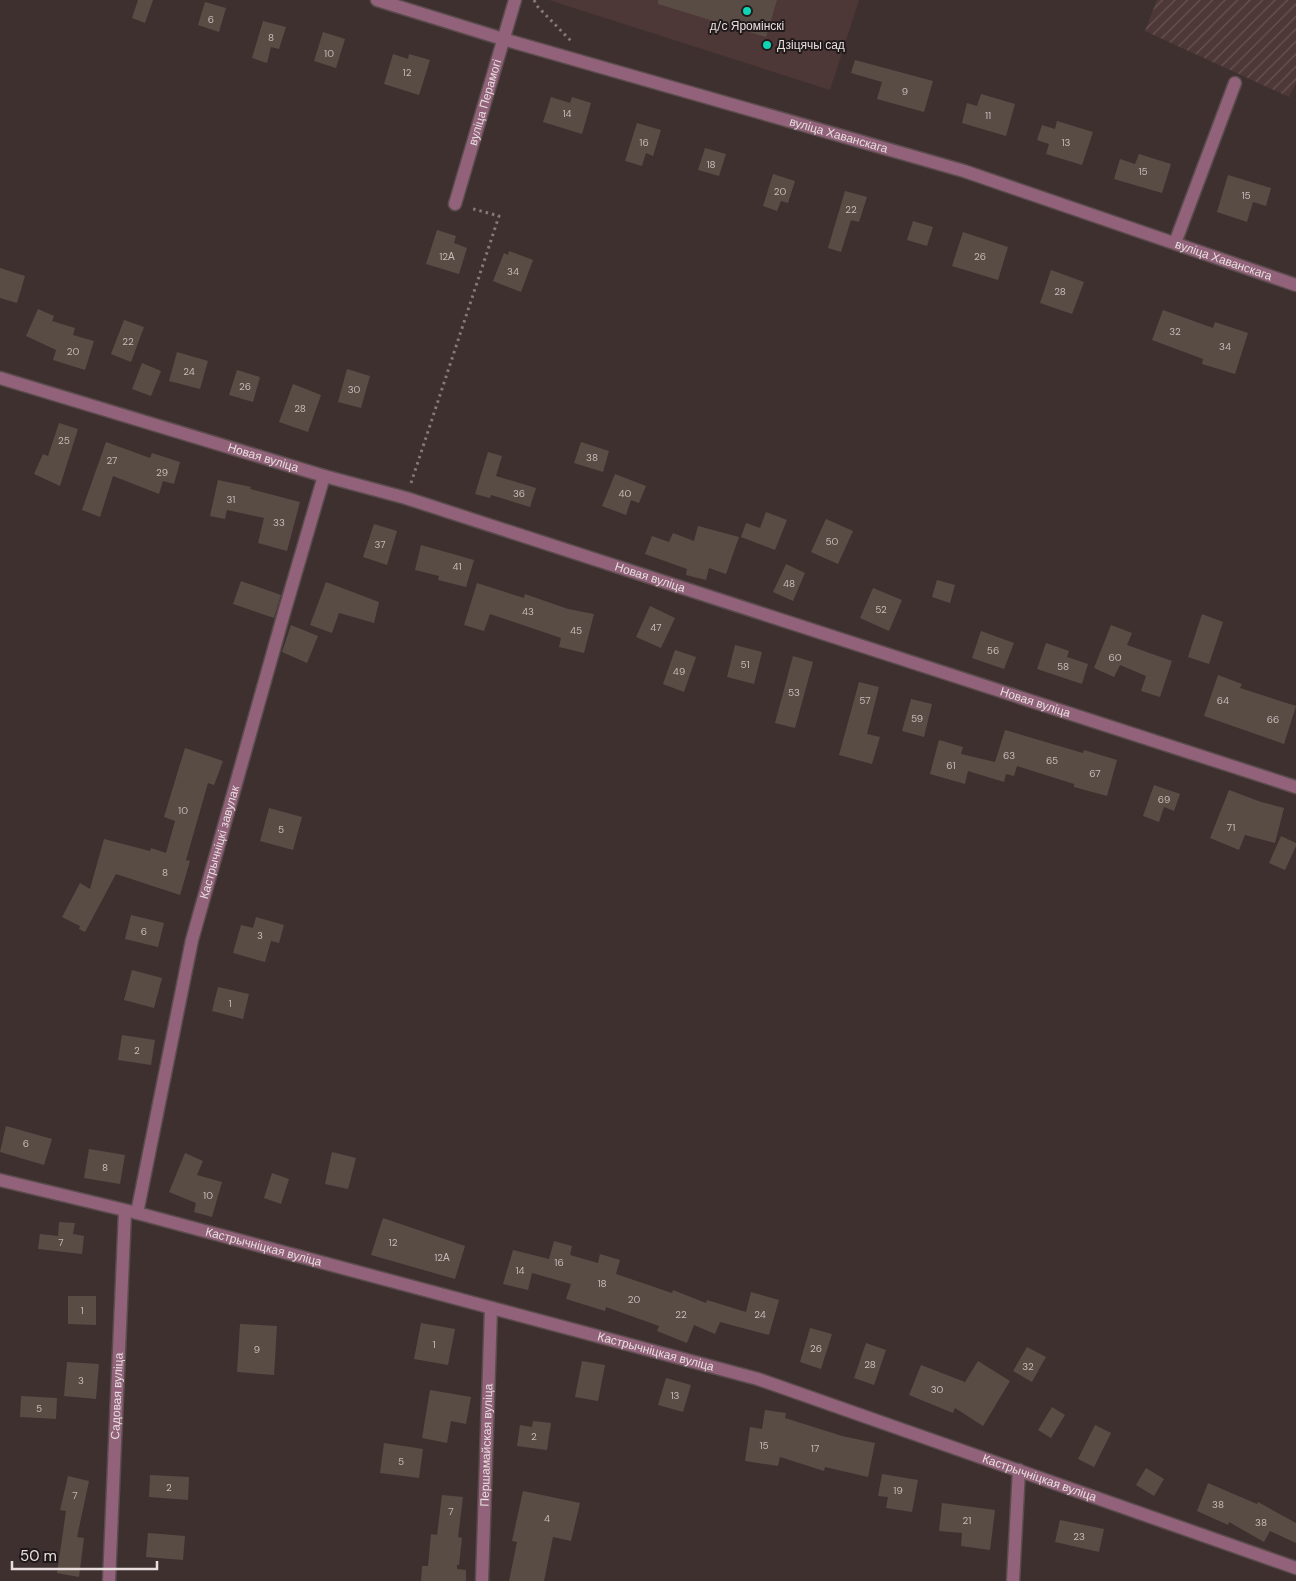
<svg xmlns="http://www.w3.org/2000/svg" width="1296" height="1581" font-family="'DM Sans',sans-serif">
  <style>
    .built { fill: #4d3837 }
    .industrial { fill: url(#industrial-furrows) }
    .building { fill: #594c45 }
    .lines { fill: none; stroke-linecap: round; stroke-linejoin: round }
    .minor-casing { stroke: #5a4c4c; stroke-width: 15 }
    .path { stroke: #857878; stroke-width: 3; stroke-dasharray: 2.5 4; stroke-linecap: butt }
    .minor { stroke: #91627a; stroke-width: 12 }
    .poi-dot { fill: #0dd5b5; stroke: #211a1a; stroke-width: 2 }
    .labels { text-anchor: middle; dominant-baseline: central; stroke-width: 4; stroke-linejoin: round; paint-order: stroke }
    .number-label { font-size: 10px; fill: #c4bab7 }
    .poi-label { font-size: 12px; fill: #e7dedd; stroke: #211a1a }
    .street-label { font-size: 12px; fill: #e7dedd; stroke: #211a1a }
  </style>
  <defs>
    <pattern id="industrial-furrows" width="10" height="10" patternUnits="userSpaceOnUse" patternTransform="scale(1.25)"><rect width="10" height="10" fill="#4d3837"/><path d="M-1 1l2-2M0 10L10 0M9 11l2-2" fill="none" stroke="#675454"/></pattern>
  </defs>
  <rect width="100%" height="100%" fill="#3f3030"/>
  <polygon class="built" points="549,0 859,0 830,90"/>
  <polygon class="industrial" points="1157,0 1296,0 1296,83 1289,97 1145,31"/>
  <g class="building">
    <polygon points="138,0 153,0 145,23 132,18"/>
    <polygon points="658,0 777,0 766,37 658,4"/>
    <polygon points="205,2 226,8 219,32 198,25"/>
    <polygon points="263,21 286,27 279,49 271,47 267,63 252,58"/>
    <polygon points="323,32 345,39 336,68 314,61"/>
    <polygon points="393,54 408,59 409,54 430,60 419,95 384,84"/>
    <polygon points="855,60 933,81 924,112 877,99 882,82 851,73"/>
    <polygon points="981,94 1015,104 1006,136 962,123 967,103 977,106"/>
    <polygon points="551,97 570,103 572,97 591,103 582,134 543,122"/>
    <polygon points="1057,121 1093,132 1082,165 1046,154 1049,144 1037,140 1042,125 1055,129"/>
    <polygon points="637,123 661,130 653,156 646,153 642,166 625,161"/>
    <polygon points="705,148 726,154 719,176 698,170"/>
    <polygon points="1139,154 1171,164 1162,193 1114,179 1120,159 1135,164"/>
    <polygon points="773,174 795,181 788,203 781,201 777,211 763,206"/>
    <polygon points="1228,175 1271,188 1266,206 1253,202 1247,222 1217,212"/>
    <polygon points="845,191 867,197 859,222 851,220 841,252 828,248"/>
    <polygon points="913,221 933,227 927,246 907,240"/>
    <polygon points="437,230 456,236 454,243 467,248 459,274 426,264"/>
    <polygon points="963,232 1008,247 998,280 952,266"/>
    <polygon points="509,251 533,260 521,292 493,281 504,253 508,255"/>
    <polygon points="0,268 25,276 17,303 0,298"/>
    <polygon points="1051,270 1084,282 1072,314 1040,303"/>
    <polygon points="38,309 54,316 52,321 75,328 73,335 94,341 85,370 53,360 56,350 26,336"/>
    <polygon points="1163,310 1213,328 1215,322 1248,333 1235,374 1202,364 1203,359 1152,340"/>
    <polygon points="124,320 144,327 131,362 111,354"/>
    <polygon points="177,352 208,361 200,389 169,381"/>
    <polygon points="142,363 161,371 151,396 132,389"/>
    <polygon points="347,369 370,376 361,408 338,402"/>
    <polygon points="237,370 260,377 253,402 229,395"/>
    <polygon points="293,384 321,395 308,432 279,422"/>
    <polygon points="59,423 78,429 60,486 34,474 43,454 48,456"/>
    <polygon points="106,442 150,458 152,453 180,462 174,484 163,481 159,494 113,476 100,517 82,510"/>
    <polygon points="581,442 609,451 603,472 574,463"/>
    <polygon points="488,452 502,456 496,476 536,488 530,507 491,495 490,498 475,494"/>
    <polygon points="615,474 646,486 639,503 631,500 626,515 602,506"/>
    <polygon points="218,480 251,487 250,489 300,502 287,551 258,543 264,518 227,510 225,519 210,516"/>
    <polygon points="766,512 787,520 775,550 741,537 746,523 760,528"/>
    <polygon points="826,519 853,531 838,564 811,552"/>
    <polygon points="374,524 397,531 387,565 363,557"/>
    <polygon points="698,526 739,537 726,574 709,568 706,580 686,575 687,569 645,554 652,536 669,542 673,533 694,541"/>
    <polygon points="421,545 474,560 466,587 438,580 439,576 415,570"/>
    <polygon points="786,564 805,573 793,601 773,592"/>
    <polygon points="937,580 955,585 950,603 932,597"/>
    <polygon points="241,581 281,595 274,618 233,604"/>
    <polygon points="326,582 379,602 374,623 339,613 332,633 310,625"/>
    <polygon points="477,583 524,598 525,594 568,609 594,614 584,653 559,647 561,638 490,614 484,631 464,625"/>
    <polygon points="873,588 902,600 889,631 860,618"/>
    <polygon points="650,606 675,618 661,648 636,637"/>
    <polygon points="1202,614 1223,622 1209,664 1188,657"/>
    <polygon points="291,625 318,636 307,663 282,652"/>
    <polygon points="1111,625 1132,633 1127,645 1172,661 1160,697 1141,691 1146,676 1120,665 1114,677 1094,668"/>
    <polygon points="981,631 1014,643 1004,669 972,658"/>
    <polygon points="1046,643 1069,651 1067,657 1088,664 1082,684 1037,669"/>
    <polygon points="735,645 762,652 754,684 727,677"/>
    <polygon points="675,650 696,657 684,692 663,684"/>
    <polygon points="793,656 813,662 795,728 775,723"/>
    <polygon points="1218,675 1242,684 1240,688 1296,706 1284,744 1204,716"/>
    <polygon points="859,682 879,687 867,734 880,737 872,764 839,755"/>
    <polygon points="911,699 932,704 924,737 902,731"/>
    <polygon points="1005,730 1083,753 1084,750 1117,760 1107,796 1074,787 1074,784 1017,766 1014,776 1006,774 1004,782 968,771 965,784 930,774 939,740 963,747 961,754 995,762"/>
    <polygon points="185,748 223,761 214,785 208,783 186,860 190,861 180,895 116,874 85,932 79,929 80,926 62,917 80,883 90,889 104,839 150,851 151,848 166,853 175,821 164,817"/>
    <polygon points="1154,785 1180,794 1174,811 1164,807 1159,822 1143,816"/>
    <polygon points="1229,790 1261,802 1284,808 1275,843 1245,835 1239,850 1210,838"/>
    <polygon points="269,808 302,817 293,850 260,841"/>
    <polygon points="1281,836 1296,843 1296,846 1285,870 1269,863"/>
    <polygon points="131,915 164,923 158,947 125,939"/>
    <polygon points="256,917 284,925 279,943 271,941 265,962 233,953 241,925 253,928"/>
    <polygon points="132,970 162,978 154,1008 124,1000"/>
    <polygon points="218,987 249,994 243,1019 212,1011"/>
    <polygon points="122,1035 155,1040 151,1065 118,1060"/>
    <polygon points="6,1126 52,1139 44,1165 0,1152"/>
    <polygon points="89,1149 125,1155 120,1184 84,1178"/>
    <polygon points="332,1152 356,1158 348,1189 325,1184"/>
    <polygon points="185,1153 203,1161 197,1175 222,1182 212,1217 194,1212 196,1203 169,1192"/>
    <polygon points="272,1173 289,1179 281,1204 264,1198"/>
    <polygon points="383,1218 465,1246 455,1279 371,1255"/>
    <polygon points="59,1222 75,1223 73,1234 84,1236 82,1254 38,1249 40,1234 58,1236"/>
    <polygon points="554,1241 572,1246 570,1255 598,1263 600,1254 620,1260 616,1274 672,1293 673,1290 706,1303 707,1300 746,1312 751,1292 779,1300 769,1335 720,1322 715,1334 694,1325 687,1343 657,1331 659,1326 606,1307 605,1311 566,1299 571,1284 532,1273 528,1290 503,1284 513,1250 549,1259"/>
    <polygon points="68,1296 96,1296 96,1325 68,1324"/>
    <polygon points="421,1323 455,1329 448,1365 414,1359"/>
    <polygon points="240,1324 277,1326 274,1375 237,1372"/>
    <polygon points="810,1328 832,1334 821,1369 800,1362"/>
    <polygon points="866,1343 886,1350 874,1385 854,1378"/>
    <polygon points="1027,1347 1046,1357 1032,1382 1013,1371"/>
    <polygon points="582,1361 605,1365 598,1401 575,1397"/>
    <polygon points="978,1361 1010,1381 983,1426 955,1408 953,1413 909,1395 921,1365 965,1382"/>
    <polygon points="67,1362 99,1364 96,1399 64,1396"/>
    <polygon points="666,1378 691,1385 683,1412 658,1405"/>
    <polygon points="430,1390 471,1397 466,1424 451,1421 447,1443 422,1438"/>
    <polygon points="21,1396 57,1398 56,1419 20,1417"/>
    <polygon points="1052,1407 1065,1415 1051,1438 1038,1430"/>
    <polygon points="765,1410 786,1413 785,1418 842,1436 875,1443 868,1477 825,1467 824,1471 780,1457 778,1466 745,1461 750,1427 762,1429"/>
    <polygon points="533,1421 551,1423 547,1450 517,1446 520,1425 532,1427"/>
    <polygon points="1095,1425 1111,1433 1094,1467 1078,1459"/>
    <polygon points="384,1443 423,1449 419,1478 380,1473"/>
    <polygon points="1146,1468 1164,1479 1154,1496 1136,1485"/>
    <polygon points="882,1474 918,1480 912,1512 886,1508 888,1497 878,1496"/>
    <polygon points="150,1475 189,1477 188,1500 149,1497"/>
    <polygon points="68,1476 89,1481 77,1537 84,1538 79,1577 57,1573 66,1511 60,1510"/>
    <polygon points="1208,1483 1257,1504 1258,1502 1296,1523 1296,1543 1270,1531 1264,1542 1229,1522 1228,1525 1197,1511"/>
    <polygon points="523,1491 580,1503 571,1541 553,1537 544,1581 509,1581 517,1542 512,1541"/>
    <polygon points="442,1495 463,1497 458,1537 462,1538 459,1565 457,1565 457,1569 466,1570 466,1581 421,1581 422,1566 428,1566 431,1534 437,1535"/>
    <polygon points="942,1503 995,1510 990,1550 961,1546 962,1533 939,1531"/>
    <polygon points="1060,1520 1104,1529 1099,1552 1055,1542"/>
    <polygon points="148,1533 185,1536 183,1560 146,1557"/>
  </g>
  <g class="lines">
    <g class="minor-casing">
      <g id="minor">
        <path id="s1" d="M377,0L503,39L964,171L1296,285"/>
        <path id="s2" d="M455,204L515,0"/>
        <polyline points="1175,243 1235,83"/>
        <path id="s3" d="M0,378L324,476L406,498L1296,787"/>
        <path id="s4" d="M0,1180L137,1213L758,1379L1296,1568"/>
        <path id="s5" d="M137,1213L192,940L284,613L324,476"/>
        <path id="s6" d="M109,1581L125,1211"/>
        <path id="s7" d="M482,1581L491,1308"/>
        <polyline points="1013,1581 1019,1470"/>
      </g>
    </g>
    <g class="path">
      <polyline points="534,0 538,7 571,41"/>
      <polyline points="411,483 499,216 470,208"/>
    </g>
    <use href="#minor" class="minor"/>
  </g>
  <g class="poi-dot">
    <circle cx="747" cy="11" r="5"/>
    <circle cx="767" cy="45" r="5"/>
  </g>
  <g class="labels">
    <g class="number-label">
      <text x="211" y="19">6</text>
      <text x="271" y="37">8</text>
      <text x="329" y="53">10</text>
      <text x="407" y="72">12</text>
      <text x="905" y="91">9</text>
      <text x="567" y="113">14</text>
      <text x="988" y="115">11</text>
      <text x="644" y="142">16</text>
      <text x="1066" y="142">13</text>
      <text x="711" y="164">18</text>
      <text x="1143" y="171">15</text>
      <text x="780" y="191">20</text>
      <text x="1246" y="195">15</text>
      <text x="851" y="209">22</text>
      <text x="447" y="256">12А</text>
      <text x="980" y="256">26</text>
      <text x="513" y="271">34</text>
      <text x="1060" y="291">28</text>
      <text x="1175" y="331">32</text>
      <text x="128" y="341">22</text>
      <text x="1225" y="346">34</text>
      <text x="73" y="351">20</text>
      <text x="189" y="371">24</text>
      <text x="245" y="386">26</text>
      <text x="354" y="389">30</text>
      <text x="300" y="408">28</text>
      <text x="64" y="440">25</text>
      <text x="592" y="457">38</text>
      <text x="112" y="460">27</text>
      <text x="162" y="472">29</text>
      <text x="519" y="493">36</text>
      <text x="625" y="493">40</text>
      <text x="231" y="499">31</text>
      <text x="279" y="522">33</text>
      <text x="832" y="541">50</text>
      <text x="380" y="544">37</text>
      <text x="457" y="566">41</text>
      <text x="789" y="583">48</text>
      <text x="881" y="609">52</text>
      <text x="528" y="611">43</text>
      <text x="656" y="627">47</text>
      <text x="576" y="630">45</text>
      <text x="993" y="650">56</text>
      <text x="1115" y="657">60</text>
      <text x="745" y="664">51</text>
      <text x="1063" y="666">58</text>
      <text x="679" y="671">49</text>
      <text x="794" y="692">53</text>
      <text x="865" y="700">57</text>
      <text x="1223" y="700">64</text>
      <text x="917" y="718">59</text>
      <text x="1273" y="719">66</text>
      <text x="1009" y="755">63</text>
      <text x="1052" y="760">65</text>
      <text x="951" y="765">61</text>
      <text x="1095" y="773">67</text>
      <text x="1164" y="799">69</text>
      <text x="183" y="810">10</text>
      <text x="1231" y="827">71</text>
      <text x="281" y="829">5</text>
      <text x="165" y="872">8</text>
      <text x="144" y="931">6</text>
      <text x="260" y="935">3</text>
      <text x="230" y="1003">1</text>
      <text x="137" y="1050">2</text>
      <text x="26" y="1143">6</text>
      <text x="105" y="1167">8</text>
      <text x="208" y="1195">10</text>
      <text x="61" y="1242">7</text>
      <text x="393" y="1242">12</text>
      <text x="442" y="1257">12А</text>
      <text x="559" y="1262">16</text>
      <text x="520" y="1270">14</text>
      <text x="602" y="1283">18</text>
      <text x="634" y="1299">20</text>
      <text x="82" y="1310">1</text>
      <text x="681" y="1314">22</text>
      <text x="760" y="1314">24</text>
      <text x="434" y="1344">1</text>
      <text x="816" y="1348">26</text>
      <text x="257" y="1349">9</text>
      <text x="870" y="1364">28</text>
      <text x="1028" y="1366">32</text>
      <text x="81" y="1380">3</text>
      <text x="937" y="1389">30</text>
      <text x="675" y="1395">13</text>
      <text x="39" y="1408">5</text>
      <text x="534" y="1436">2</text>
      <text x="764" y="1445">15</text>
      <text x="815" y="1448">17</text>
      <text x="401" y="1461">5</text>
      <text x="169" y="1487">2</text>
      <text x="898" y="1490">19</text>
      <text x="75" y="1495">7</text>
      <text x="1218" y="1504">38</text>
      <text x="451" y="1511">7</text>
      <text x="547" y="1518">4</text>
      <text x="967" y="1520">21</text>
      <text x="1261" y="1522">38</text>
      <text x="1079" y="1536">23</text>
    </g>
    <g class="poi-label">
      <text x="747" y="26">д/с Яромінскі</text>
      <text x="777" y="45" text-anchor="start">Дзіцячы сад</text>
    </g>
    <g class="street-label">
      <text stroke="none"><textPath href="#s2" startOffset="106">вуліца Перамогі</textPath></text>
      <text stroke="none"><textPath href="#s1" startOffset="481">вуліца Хаванскага</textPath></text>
      <text stroke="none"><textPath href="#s1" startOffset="886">вуліца Хаванскага</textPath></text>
      <text stroke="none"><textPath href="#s3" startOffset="275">Новая вуліца</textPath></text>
      <text stroke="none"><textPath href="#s3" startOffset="680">Новая вуліца</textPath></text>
      <text stroke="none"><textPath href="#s3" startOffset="1085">Новая вуліца</textPath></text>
      <text stroke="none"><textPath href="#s5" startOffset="380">Кастрычніцкі завулак</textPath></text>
      <text stroke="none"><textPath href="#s4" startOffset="272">Кастрычніцкая вуліца</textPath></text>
      <text stroke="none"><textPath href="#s4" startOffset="678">Кастрычніцкая вуліца</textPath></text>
      <text stroke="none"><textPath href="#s6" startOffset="185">Садовая вуліца</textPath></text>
      <text stroke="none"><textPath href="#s7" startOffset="136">Першамайская вуліца</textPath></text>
      <text stroke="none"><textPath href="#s4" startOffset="1082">Кастрычніцкая вуліца</textPath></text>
    </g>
  </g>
  <path d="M12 1561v8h145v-8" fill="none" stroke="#e7dedd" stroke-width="2.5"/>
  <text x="20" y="1561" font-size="15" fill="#e7dedd" stroke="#211a1a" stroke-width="4" paint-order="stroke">50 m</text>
</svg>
